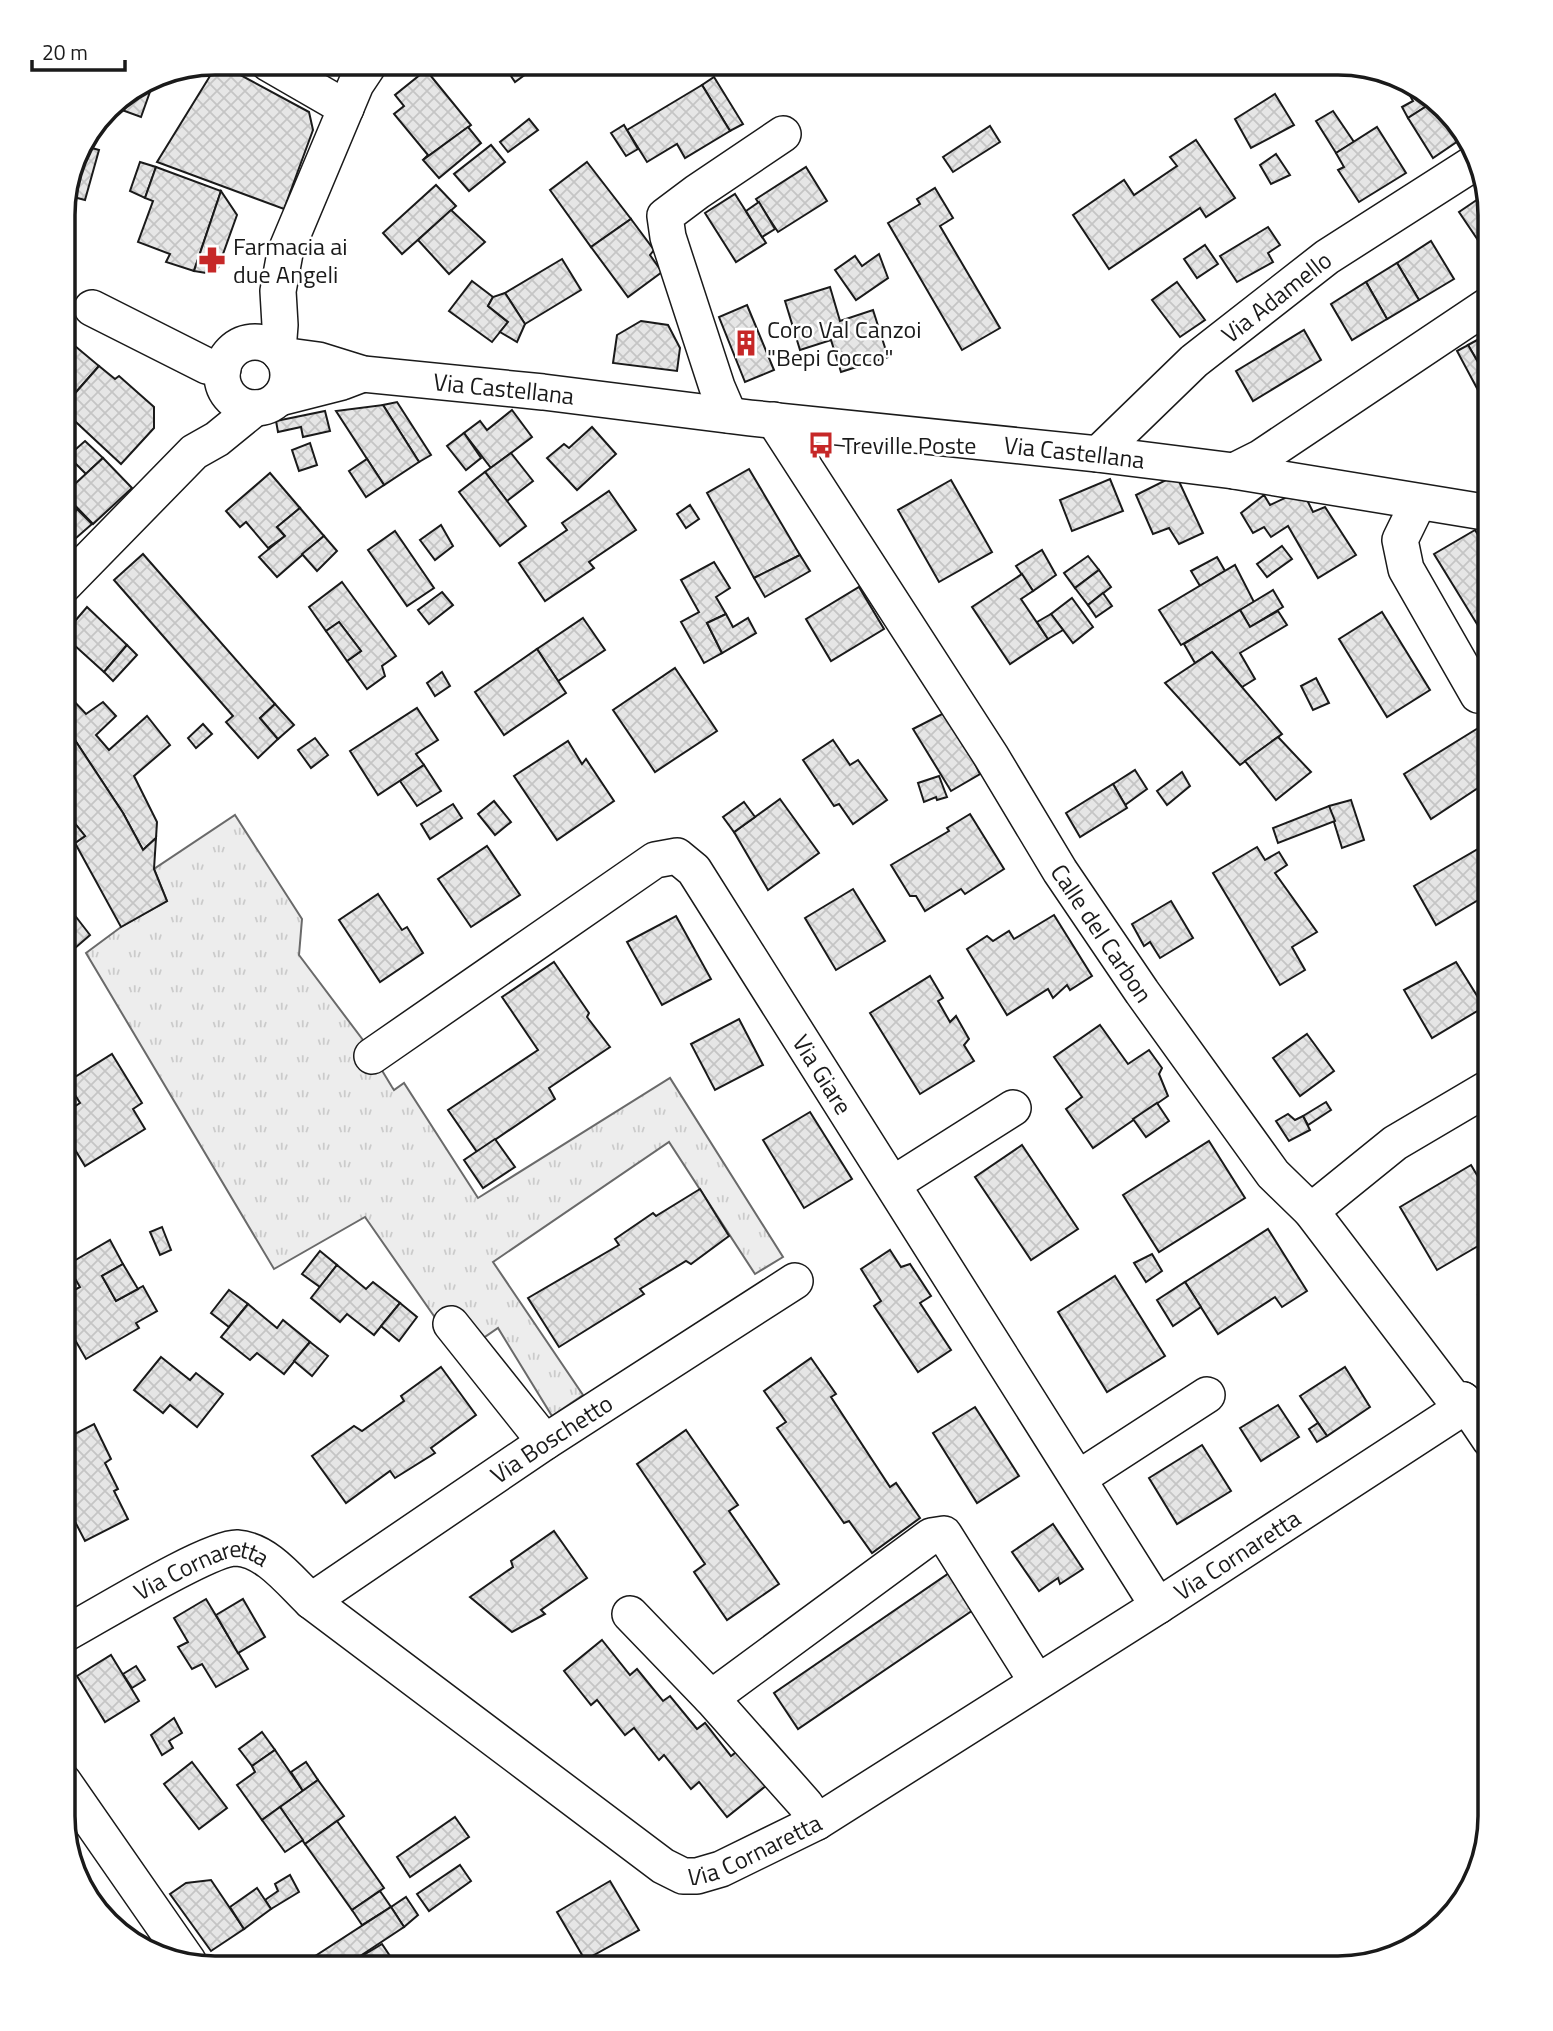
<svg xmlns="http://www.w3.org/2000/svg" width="1553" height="2031" font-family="'Titillium Web',sans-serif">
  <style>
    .grass { fill: url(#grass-tufts); stroke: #6a6a6a; stroke-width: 2 }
    .building { fill: url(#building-cross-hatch); stroke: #1a1a1a; stroke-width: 2 }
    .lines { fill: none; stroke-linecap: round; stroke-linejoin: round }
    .minor-casing { stroke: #1a1a1a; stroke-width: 38 }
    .minor { stroke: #fff; stroke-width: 35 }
    .labels { text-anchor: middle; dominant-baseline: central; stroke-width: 5; stroke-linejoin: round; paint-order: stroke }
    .poi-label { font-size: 24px; fill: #1a1a1a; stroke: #fff; text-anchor: start }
    .street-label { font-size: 24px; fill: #1a1a1a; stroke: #fff }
    .rim { fill: none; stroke: #1a1a1a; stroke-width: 3.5 }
  </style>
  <defs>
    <pattern id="grass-tufts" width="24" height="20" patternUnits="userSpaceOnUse" patternTransform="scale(1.75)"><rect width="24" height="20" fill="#ededed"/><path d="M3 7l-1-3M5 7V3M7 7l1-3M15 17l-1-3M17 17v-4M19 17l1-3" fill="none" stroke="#cbcbcb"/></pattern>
    <pattern id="building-cross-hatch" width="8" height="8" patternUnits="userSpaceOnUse" patternTransform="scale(1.75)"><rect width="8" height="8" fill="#e6e6e6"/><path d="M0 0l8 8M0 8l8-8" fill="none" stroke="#c5c5c5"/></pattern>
  </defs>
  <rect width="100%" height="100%" fill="#fff"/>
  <polygon class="grass" points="235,815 302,919 299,955 366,1044 392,1087 394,1090 404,1083 478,1198 670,1078 783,1257 755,1274 669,1142 493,1262 583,1395 552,1416 498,1328 476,1343 443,1329 365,1217 274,1269 86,953 121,927 167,901 154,869"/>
  <g class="building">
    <polygon points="218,63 309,112 313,130 284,209 157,162"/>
    <polygon points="502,63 541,63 515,82"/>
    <polygon points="426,70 471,125 423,160 428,155 394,114 404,106 395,95"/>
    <polygon points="156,75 141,117 111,106 115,101"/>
    <polygon points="714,77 743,124 730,131 702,85"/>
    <polygon points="1401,80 1413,83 1433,102 1408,118 1402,107 1413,101"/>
    <polygon points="702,85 730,131 685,158 677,144 647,162 627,130"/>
    <polygon points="1275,94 1294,125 1251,148 1235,119"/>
    <polygon points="1433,102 1455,122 1464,137 1433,158 1408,118"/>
    <polygon points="1333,111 1354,142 1336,153 1316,121"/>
    <polygon points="529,119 538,130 508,152 500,142"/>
    <polygon points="624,125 638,149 626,156 611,133"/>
    <polygon points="990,126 1000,142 953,172 943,157"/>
    <polygon points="468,127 481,143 439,178 423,160"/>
    <polygon points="1377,127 1406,173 1359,202 1338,170 1344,167 1336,153"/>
    <polygon points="1196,140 1235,198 1206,217 1200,208 1109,269 1073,215 1124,180 1134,195 1177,166 1170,157"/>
    <polygon points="81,145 99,150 85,200 66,195"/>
    <polygon points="491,145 505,162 469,191 454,174"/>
    <polygon points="1276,154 1290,175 1271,184 1260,165"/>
    <polygon points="140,162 156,167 145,198 130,191"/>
    <polygon points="587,162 631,219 591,247 550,190"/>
    <polygon points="156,167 221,191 194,271 166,262 170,254 138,242 153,201 145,198"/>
    <polygon points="806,167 827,201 778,232 756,199"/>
    <polygon points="436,185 456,206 402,254 383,233"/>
    <polygon points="935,188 953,218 940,226 1000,328 962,350 888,223 920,204 917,199"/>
    <polygon points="221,191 237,215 218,268 206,273 194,271"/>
    <polygon points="735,194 766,243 736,262 705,213"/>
    <polygon points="1484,195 1490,216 1490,258 1459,212"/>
    <polygon points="759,202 775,229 762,237 746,211"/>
    <polygon points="451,210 485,242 449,274 418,240"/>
    <polygon points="631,219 654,250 650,255 662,272 628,297 591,247"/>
    <polygon points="1268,227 1280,245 1268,253 1273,262 1237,282 1220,256"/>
    <polygon points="1431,241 1454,279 1419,300 1397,263"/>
    <polygon points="1205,245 1218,264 1197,278 1184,259"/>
    <polygon points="879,254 888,278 856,300 835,270 855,256 862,266"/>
    <polygon points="562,259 581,290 525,324 505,293"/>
    <polygon points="1397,263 1419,300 1387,319 1366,282"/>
    <polygon points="472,281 493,297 488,306 508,322 492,342 449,311"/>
    <polygon points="1177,282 1205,320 1180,337 1152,300"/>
    <polygon points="1366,282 1387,319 1352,340 1331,304"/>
    <polygon points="830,287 840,321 873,310 888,357 841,372 831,340 800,350 785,301"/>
    <polygon points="505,293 525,324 517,342 500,332 508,322 488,306 493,297"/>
    <polygon points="747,305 774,370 745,382 719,317"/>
    <polygon points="641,321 668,325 680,348 677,371 613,363 617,335"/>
    <polygon points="1304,330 1321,360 1253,401 1236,371"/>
    <polygon points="1490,333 1490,383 1468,345"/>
    <polygon points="69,341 99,366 63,407 63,348"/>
    <polygon points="1468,345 1490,383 1490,405 1487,407 1457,351"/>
    <polygon points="99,366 115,379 119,376 154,407 154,428 121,464 63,410 63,407"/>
    <polygon points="397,402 431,455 419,462 383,405"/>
    <polygon points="383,405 419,462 384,485 336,411"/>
    <polygon points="512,410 532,437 491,468 464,433 480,421 487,430"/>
    <polygon points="325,411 330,431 303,437 301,427 278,432 276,421"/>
    <polygon points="592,427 616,454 577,490 547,458 564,444 569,448"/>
    <polygon points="464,433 481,458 466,470 447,446"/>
    <polygon points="85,441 103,458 86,474 68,456"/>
    <polygon points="310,443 317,465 299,471 292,450"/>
    <polygon points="511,453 533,481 507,501 485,472"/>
    <polygon points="103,458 132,488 93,524 64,494"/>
    <polygon points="367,459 384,485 366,497 349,471"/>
    <polygon points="749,469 800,555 754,578 707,493"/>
    <polygon points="485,472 526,526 500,546 459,492"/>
    <polygon points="270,473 300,508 277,527 285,536 268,548 246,522 240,527 226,511"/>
    <polygon points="1176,475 1203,533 1179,544 1169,528 1153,534 1136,495"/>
    <polygon points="1110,479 1123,511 1072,531 1060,500"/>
    <polygon points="951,480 992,552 939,582 898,510"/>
    <polygon points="1302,490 1313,512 1325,507 1356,555 1318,578 1288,526 1271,537 1264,527 1253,533 1241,513 1264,495 1270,505"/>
    <polygon points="609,491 636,530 589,562 594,568 545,601 519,563 567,530 562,523"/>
    <polygon points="690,505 699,519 686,528 677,514"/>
    <polygon points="300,508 324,536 277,577 259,557 285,536 277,527"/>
    <polygon points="77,509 92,524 67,546 63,542 63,516 69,522"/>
    <polygon points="441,525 453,546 435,560 420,540"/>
    <polygon points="1475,530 1490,554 1490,623 1480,629 1434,554"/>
    <polygon points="395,531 434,588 407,606 368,550"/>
    <polygon points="324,536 337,551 317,571 302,554"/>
    <polygon points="1282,546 1292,559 1267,577 1257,564"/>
    <polygon points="1042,550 1056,575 1033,591 1016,566"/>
    <polygon points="143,554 275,704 260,718 278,739 258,758 226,722 233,716 114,580"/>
    <polygon points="800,555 810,571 765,597 754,578"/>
    <polygon points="1088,556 1099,570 1075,588 1064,573"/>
    <polygon points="1217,557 1225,571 1200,586 1191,571"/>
    <polygon points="714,562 730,588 716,597 726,614 707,623 722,653 704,663 681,622 699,612 681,580"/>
    <polygon points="1235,565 1254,602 1181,645 1159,610"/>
    <polygon points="1099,570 1111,587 1088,605 1075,588"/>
    <polygon points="1022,574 1033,591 1021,599 1048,639 1010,664 972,607"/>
    <polygon points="342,582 396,656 382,666 385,676 367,689 347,661 361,651 339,622 326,631 309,607"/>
    <polygon points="859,587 884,629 831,661 806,619"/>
    <polygon points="1273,590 1283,607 1250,627 1240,610"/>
    <polygon points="442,592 453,605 429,624 418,610"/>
    <polygon points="1103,593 1112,606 1096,617 1088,605"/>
    <polygon points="1072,598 1093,627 1073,643 1051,614"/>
    <polygon points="87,607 127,645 104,672 63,635"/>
    <polygon points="1240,610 1250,627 1278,611 1287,625 1240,653 1255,679 1242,687 1212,652 1195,663 1184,644"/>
    <polygon points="1382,612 1430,690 1387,717 1339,639"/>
    <polygon points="726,614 733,627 748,618 756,633 722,653 707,623"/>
    <polygon points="1051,614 1063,630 1048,639 1037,622"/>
    <polygon points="583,618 605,650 558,681 537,649"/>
    <polygon points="339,622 361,651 347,661 326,631"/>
    <polygon points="127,645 137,655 113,681 104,672"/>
    <polygon points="537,649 566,693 504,735 475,692"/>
    <polygon points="1212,652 1282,734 1240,765 1165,683"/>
    <polygon points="675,668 717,731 655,772 613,710"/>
    <polygon points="442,672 450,686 435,696 427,683"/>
    <polygon points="1316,678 1329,703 1313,710 1301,686"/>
    <polygon points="63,690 70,697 63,710"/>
    <polygon points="70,697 86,714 103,702 116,716 96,735 109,750 147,716 170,745 134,776 157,822 156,838 143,850 123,813 63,722 63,710"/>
    <polygon points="275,704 294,725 278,739 260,718"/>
    <polygon points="417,708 438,740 416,754 424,765 378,795 350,751"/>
    <polygon points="946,712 958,730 980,774 951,791 913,729"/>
    <polygon points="63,722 123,813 143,850 156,838 154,869 167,901 121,927 75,843 85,836 63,810"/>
    <polygon points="203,724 212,734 196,748 188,738"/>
    <polygon points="1483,725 1490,735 1490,780 1431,819 1404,774"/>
    <polygon points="1278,737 1311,772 1276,800 1245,761"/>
    <polygon points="315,738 328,755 311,768 298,750"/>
    <polygon points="833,740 850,765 858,760 887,800 853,824 839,804 834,806 803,760"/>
    <polygon points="568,741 582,764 586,759 614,801 557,840 514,776"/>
    <polygon points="424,765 441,791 417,806 400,781"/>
    <polygon points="1135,770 1147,789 1125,805 1113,784"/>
    <polygon points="1182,772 1190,786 1167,805 1157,791"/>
    <polygon points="939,776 947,797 937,800 936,797 924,802 918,783"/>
    <polygon points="1113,784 1127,808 1080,837 1066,813"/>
    <polygon points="780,799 819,853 768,890 734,832"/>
    <polygon points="1351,800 1364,840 1342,848 1329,806"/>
    <polygon points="494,801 511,822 495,835 478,814"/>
    <polygon points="744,802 755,817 734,832 723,817"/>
    <polygon points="453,804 462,818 430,839 421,824"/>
    <polygon points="1329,806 1335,821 1278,843 1273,828"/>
    <polygon points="970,814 1004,869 965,894 961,889 925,911 916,896 910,896 891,865 949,831 947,828"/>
    <polygon points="63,815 69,816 85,836 75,843 63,830"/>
    <polygon points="1490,842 1490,893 1436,925 1414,886"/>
    <polygon points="487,846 520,895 471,927 438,879"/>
    <polygon points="1257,847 1265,860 1279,852 1287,865 1275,873 1317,932 1292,947 1305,970 1280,985 1213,873"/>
    <polygon points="853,889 885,941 836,970 805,918"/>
    <polygon points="378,894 402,930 407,927 423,953 380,982 339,920"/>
    <polygon points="63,901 73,913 63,922"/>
    <polygon points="1171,901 1193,938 1160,958 1150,942 1144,946 1132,924"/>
    <polygon points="73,913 90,935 74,949 66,941 63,943 63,922"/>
    <polygon points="1054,915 1092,976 1070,990 1067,985 1053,998 1048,989 1007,1015 967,949 987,936 993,941 1009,931 1014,939"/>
    <polygon points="676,916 711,979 662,1005 627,942"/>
    <polygon points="554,962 589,1013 587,1017 610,1047 549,1088 555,1099 477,1152 448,1110 538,1050 502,997"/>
    <polygon points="1456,962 1484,1007 1432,1038 1404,990"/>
    <polygon points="930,976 943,998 938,1001 950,1022 956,1016 969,1039 964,1045 974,1061 920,1094 870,1013"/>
    <polygon points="739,1019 763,1065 715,1090 691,1044"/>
    <polygon points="1100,1025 1128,1064 1149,1050 1162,1068 1159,1074 1168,1096 1093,1148 1066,1109 1082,1097 1054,1057"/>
    <polygon points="1307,1034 1334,1071 1300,1096 1273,1058"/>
    <polygon points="112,1054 142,1103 133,1109 145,1129 85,1166 63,1130 63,1114 80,1103 67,1082"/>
    <polygon points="1326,1102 1331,1110 1308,1125 1303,1116"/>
    <polygon points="1157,1103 1169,1121 1146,1137 1133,1119"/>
    <polygon points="810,1112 852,1179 804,1208 763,1140"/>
    <polygon points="1288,1114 1295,1120 1303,1116 1310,1130 1289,1141 1276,1121"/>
    <polygon points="495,1139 515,1167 483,1188 464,1160"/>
    <polygon points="1209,1141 1245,1198 1159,1252 1123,1195"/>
    <polygon points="1022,1145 1078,1229 1031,1260 975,1177"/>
    <polygon points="1471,1165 1490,1197 1490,1239 1437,1270 1400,1207"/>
    <polygon points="700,1189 729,1236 691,1264 686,1261 640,1289 644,1294 559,1347 528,1298 619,1245 615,1239 653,1213 656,1216"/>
    <polygon points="162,1227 171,1250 160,1255 150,1232"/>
    <polygon points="1268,1229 1307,1291 1282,1307 1275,1297 1218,1334 1185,1282"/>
    <polygon points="110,1240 123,1264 102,1276 116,1301 143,1286 157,1311 136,1323 139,1328 86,1359 63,1319 63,1296 80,1287 67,1265"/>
    <polygon points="890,1250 901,1267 910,1264 931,1296 920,1303 951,1350 918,1372 874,1306 881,1301 861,1269"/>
    <polygon points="320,1251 337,1265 320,1287 302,1274"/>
    <polygon points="1152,1254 1162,1271 1146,1282 1134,1263"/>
    <polygon points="123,1264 138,1289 116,1301 102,1276"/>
    <polygon points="337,1265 366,1289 373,1282 400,1303 374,1335 347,1314 340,1322 311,1298"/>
    <polygon points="1115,1276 1165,1356 1107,1392 1058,1312"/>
    <polygon points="1185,1282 1201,1307 1173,1326 1157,1300"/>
    <polygon points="1490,1288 1490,1316 1478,1295"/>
    <polygon points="229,1290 248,1304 229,1327 211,1313"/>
    <polygon points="400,1303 417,1317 399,1341 381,1326"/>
    <polygon points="248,1304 277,1328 283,1320 310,1342 284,1374 257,1353 250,1360 221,1337"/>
    <polygon points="310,1342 328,1356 312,1376 294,1361"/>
    <polygon points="161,1357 190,1380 196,1373 223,1394 197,1427 170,1405 163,1413 134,1390"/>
    <polygon points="811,1358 836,1394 831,1397 890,1487 896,1483 920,1518 872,1553 849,1521 844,1523 777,1428 786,1422 764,1391"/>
    <polygon points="441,1367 476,1415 431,1448 435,1453 395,1478 390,1471 346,1503 312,1456 354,1426 362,1431 404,1401 401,1396"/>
    <polygon points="1345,1367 1370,1407 1327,1436 1300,1396"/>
    <polygon points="1278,1405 1299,1437 1261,1461 1240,1428"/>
    <polygon points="975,1407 1019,1476 977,1503 933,1433"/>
    <polygon points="1318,1423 1327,1436 1317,1442 1309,1429"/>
    <polygon points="94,1424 111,1459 105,1463 118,1489 114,1491 128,1519 85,1541 69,1510 72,1508 63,1490 63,1440"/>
    <polygon points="686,1430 738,1505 729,1511 779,1584 727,1620 694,1572 705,1564 637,1464"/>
    <polygon points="1202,1445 1231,1491 1177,1524 1149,1478"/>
    <polygon points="1053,1524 1083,1569 1060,1584 1058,1578 1039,1591 1012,1552"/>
    <polygon points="554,1531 587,1578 541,1610 545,1614 512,1632 470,1597 513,1567 511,1561"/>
    <polygon points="955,1569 979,1606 798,1729 774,1693"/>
    <polygon points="206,1599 248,1669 216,1687 202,1664 192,1669 178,1647 188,1642 174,1618"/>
    <polygon points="243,1599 265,1637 238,1653 216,1615"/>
    <polygon points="602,1640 630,1675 637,1669 663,1701 670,1696 697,1729 705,1723 731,1756 739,1750 767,1785 727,1817 699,1782 691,1789 664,1755 659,1760 634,1728 625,1735 597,1700 591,1705 564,1671"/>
    <polygon points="111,1655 139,1701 105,1722 77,1676"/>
    <polygon points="136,1666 145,1680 132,1688 123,1674"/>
    <polygon points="174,1718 182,1733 169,1741 173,1748 162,1755 151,1735"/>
    <polygon points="262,1732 275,1750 252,1766 239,1749"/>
    <polygon points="275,1750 303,1791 262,1820 237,1785 255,1772 252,1766"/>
    <polygon points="192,1762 227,1808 199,1829 164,1784"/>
    <polygon points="306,1762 318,1780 303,1791 291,1772"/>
    <polygon points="318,1780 344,1816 305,1844 280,1807"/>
    <polygon points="280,1807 303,1840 285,1852 262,1820"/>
    <polygon points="455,1817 469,1837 410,1877 397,1857"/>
    <polygon points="337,1821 384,1888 352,1910 305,1844"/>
    <polygon points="460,1865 471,1881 429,1911 417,1894"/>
    <polygon points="290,1875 299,1892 271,1909 265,1900 278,1891 275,1884"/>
    <polygon points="211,1880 244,1929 211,1951 170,1894 186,1883"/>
    <polygon points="610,1881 639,1930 585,1960 557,1912"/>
    <polygon points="257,1888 271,1909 244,1929 230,1907"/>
    <polygon points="380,1891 391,1907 362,1925 352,1910"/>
    <polygon points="406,1897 418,1915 404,1927 391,1907"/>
    <polygon points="391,1907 404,1927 342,1968 314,1968 309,1960"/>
    <polygon points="382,1944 390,1956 372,1968 362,1968 357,1959"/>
    <polygon points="430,1958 437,1968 416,1968"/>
    <polygon points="357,1959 362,1968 342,1968"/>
  </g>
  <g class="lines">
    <g class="minor-casing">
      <g id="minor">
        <polyline points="268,63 346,108"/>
        <polyline points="92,308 207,366 223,369"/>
        <circle cx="255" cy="375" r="33"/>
        <polyline points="278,351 280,325 278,291 285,253 356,84 370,63"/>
        <path id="s1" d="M281,355L318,360L363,374L543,392L750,418L1098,454L1234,471L1490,513"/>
        <polyline points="279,398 342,382 363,374"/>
        <polyline points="729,415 717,387 668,237 665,216 697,192 783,134"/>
        <path id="s2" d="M1098,454L1194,361L1327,257L1474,163"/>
        <polyline points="1234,471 1260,458 1490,304"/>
        <polyline points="1418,503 1400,540 1406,569 1478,695"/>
        <polyline points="63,586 194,452 217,439 255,408"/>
        <path id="s3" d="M372,1056L655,860L677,856L694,870L1158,1606"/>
        <polyline points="893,1184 1013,1108"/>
        <polyline points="1311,1211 1395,1143 1490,1087"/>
        <polyline points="451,1324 545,1442"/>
        <polyline points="1463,1400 1490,1440"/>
        <polyline points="1079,1478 1207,1395"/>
        <path id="s4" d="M311,1601L545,1442L795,1281"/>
        <polyline points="630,1614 711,1698 805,1804 817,1822"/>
        <path id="s5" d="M63,1635C95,1618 209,1547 237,1548C267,1550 291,1582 311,1601L663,1866L683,1876H697L721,1869L817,1822L1158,1606L1456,1412L1463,1400L1454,1399L1311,1211L1273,1174L1142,992L1060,871L991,756L774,420"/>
        <polyline points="711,1698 931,1536 944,1534 1037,1682"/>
        <polyline points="63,1781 188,1961"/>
      </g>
    </g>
    <use href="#minor" class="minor"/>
  </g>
  <defs>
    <g id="pharmacy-bare" transform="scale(2.1)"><path d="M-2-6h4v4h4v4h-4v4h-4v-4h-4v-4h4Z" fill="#c62828" stroke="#fff" stroke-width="2.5" paint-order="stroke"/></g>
    <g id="building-bare" transform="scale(2.1)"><path d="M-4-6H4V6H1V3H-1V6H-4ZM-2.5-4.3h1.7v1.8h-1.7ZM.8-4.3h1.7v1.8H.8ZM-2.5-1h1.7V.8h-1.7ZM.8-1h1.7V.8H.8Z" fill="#c62828" stroke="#fff" stroke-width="2.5" paint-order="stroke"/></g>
    <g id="bus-bare" transform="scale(2.1)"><path d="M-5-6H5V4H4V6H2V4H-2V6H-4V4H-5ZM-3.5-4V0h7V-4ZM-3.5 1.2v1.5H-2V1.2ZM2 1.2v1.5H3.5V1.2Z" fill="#c62828" stroke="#fff" stroke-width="2.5" paint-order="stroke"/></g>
  </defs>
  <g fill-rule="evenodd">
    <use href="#pharmacy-bare" x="212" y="260"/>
    <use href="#building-bare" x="746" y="343"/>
    <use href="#bus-bare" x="821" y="445"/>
  </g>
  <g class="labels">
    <g class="poi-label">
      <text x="233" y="246">Farmacia ai<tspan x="233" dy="28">due Angeli</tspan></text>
      <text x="767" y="329">Coro Val Canzoi<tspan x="767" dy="28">"Bepi Cocco"</tspan></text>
      <text x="842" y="445">Treville Poste</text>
    </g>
    <g class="street-label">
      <text stroke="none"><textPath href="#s2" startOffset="238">Via Adamello</textPath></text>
      <text stroke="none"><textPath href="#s1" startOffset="226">Via Castellana</textPath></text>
      <text stroke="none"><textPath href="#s1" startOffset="800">Via Castellana</textPath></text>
      <text transform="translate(1102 933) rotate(56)">Calle del Carbon</text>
      <text stroke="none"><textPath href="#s3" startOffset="630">Via Giare</textPath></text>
      <text stroke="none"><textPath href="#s4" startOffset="290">Via Boschetto</textPath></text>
      <text stroke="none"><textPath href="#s5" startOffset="1395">Via Cornaretta</textPath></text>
      <text stroke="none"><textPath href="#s5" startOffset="156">Via Cornaretta</textPath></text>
      <text stroke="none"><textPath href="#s5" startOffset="828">Via Cornaretta</textPath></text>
    </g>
  </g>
  <path d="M0 0H1553V2031H0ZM215 75H1338A140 140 0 0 1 1478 215V1816A140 140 0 0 1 1338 1956H215A140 140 0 0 1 75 1816V215A140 140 0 0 1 215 75Z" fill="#fff" fill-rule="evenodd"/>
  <path class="rim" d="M215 75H1338A140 140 0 0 1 1478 215V1816A140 140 0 0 1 1338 1956H215A140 140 0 0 1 75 1816V215A140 140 0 0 1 215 75Z"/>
  <path d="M32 60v10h93v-10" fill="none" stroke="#1a1a1a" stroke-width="3.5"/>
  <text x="42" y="60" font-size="21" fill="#1a1a1a" stroke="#ffffff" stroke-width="5" paint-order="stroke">20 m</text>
</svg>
